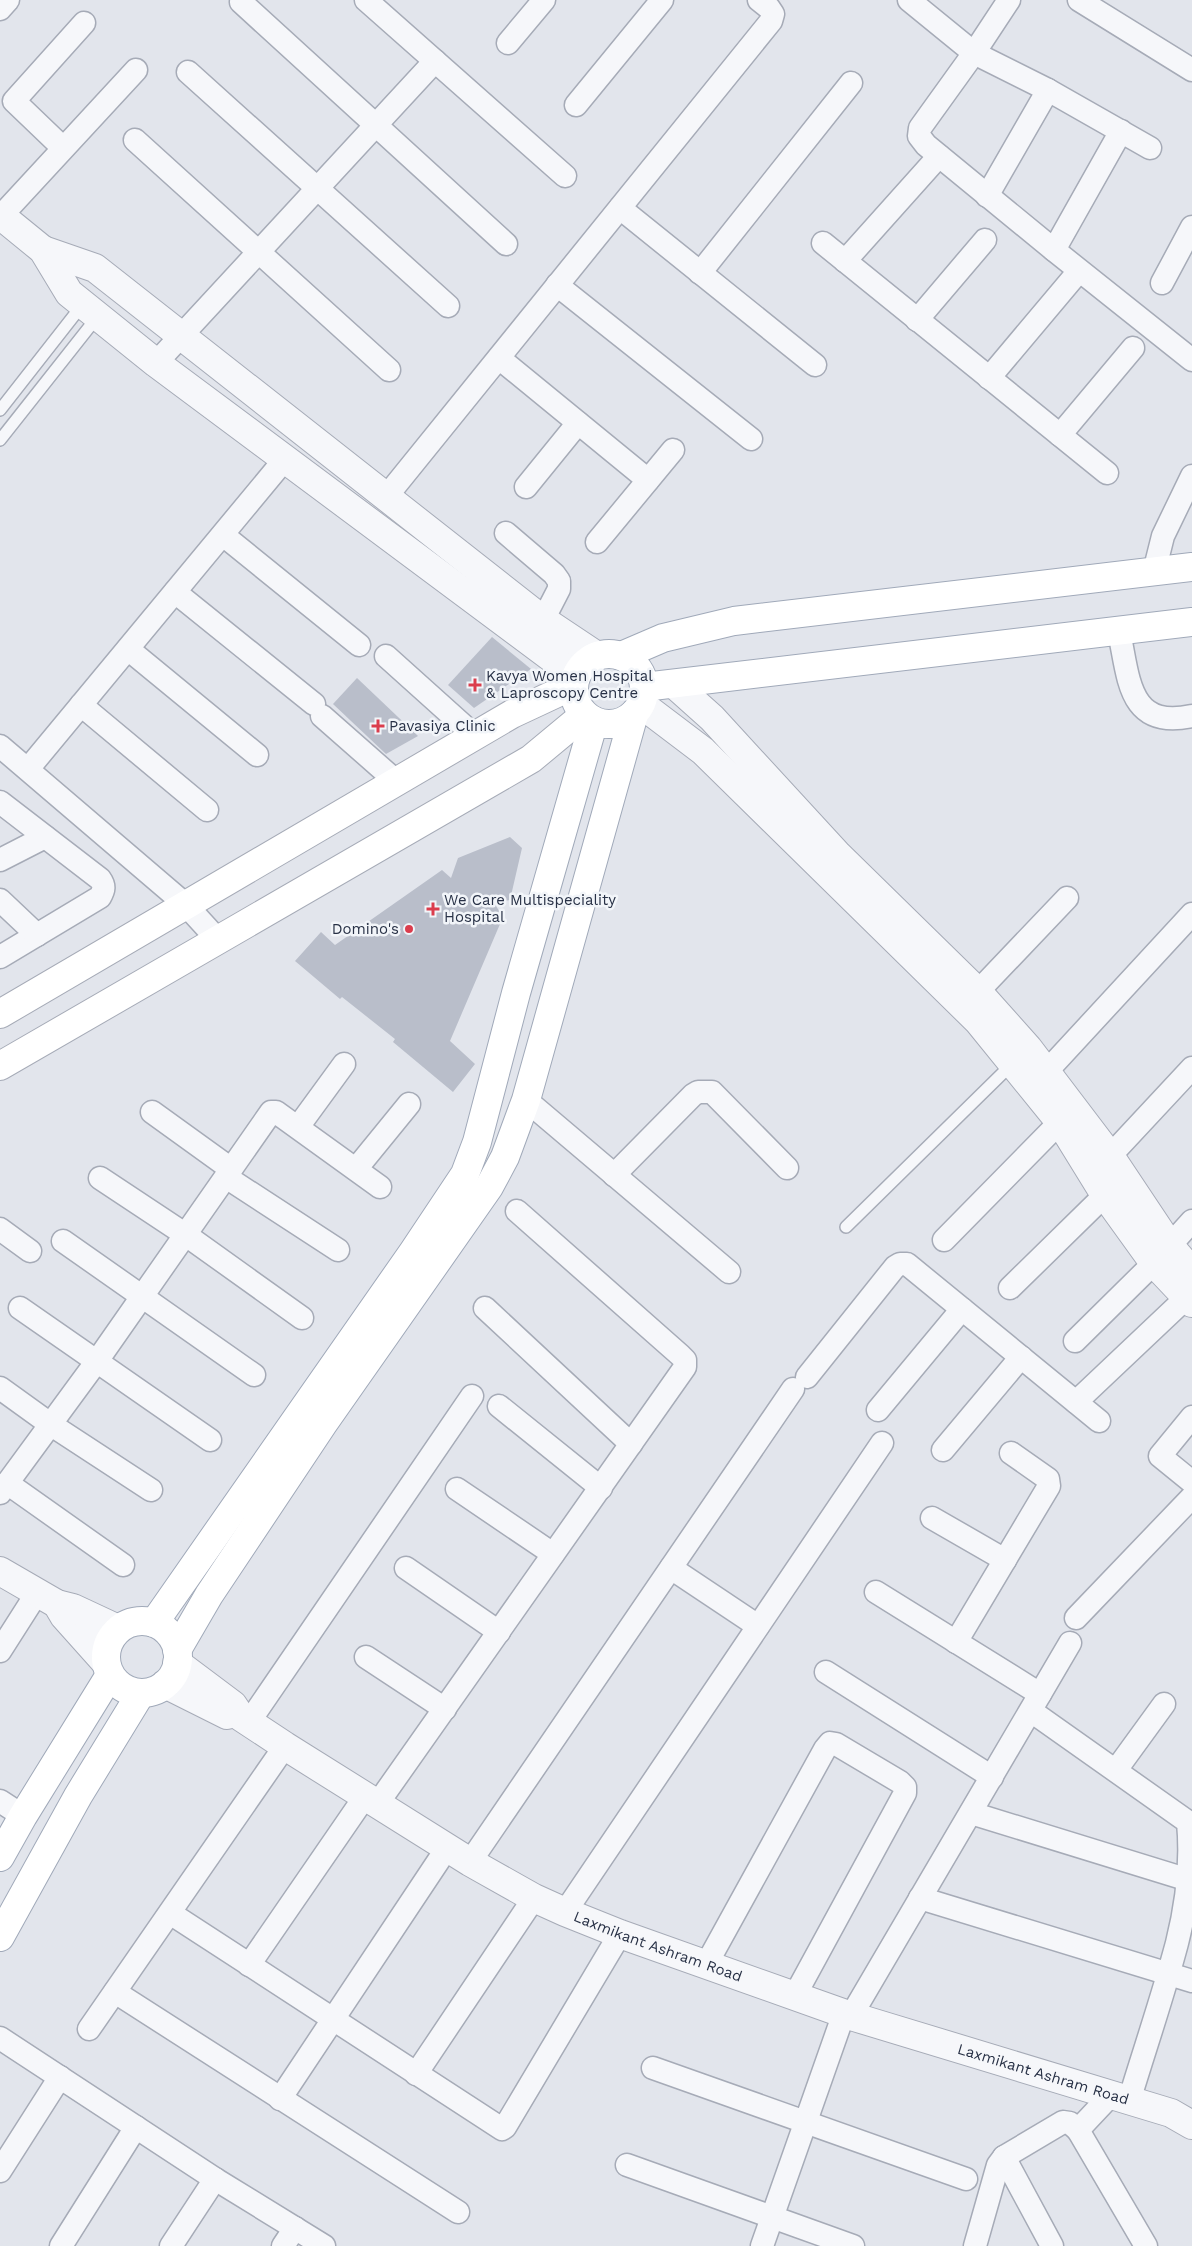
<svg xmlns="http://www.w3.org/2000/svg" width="1192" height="2246" font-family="'Work Sans',sans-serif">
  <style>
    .building { fill: #b9beca }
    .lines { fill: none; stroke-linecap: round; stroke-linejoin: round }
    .service-casing { stroke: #a6abb7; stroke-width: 14 }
    .minor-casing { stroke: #a6abb7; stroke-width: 25 }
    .tertiary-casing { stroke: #a6abb7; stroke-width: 30 }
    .secondary-casing { stroke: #a6abb7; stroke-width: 30 }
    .primary-casing { stroke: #a0a9b9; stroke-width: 30 }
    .service { stroke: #f6f7fa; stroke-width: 11 }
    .minor { stroke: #f6f7fa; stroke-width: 22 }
    .tertiary { stroke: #f6f7fa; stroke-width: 28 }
    .secondary { stroke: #fff; stroke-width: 28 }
    .primary { stroke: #fff; stroke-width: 28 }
    .poi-dot { fill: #db3d4d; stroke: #f2f5f9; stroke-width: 2 }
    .labels { text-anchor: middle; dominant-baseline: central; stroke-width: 5; stroke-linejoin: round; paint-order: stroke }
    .poi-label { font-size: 15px; fill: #283146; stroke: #f2f5f9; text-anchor: start }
    .street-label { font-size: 15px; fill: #283146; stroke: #f2f5f9 }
  </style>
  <rect width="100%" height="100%" fill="#e2e5ec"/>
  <g class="building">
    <polygon points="492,637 531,669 474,708 448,685"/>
    <polygon points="357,678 418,736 386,754 333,704"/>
    <polygon points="510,837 522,848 510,900 494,903 503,917 450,1041 475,1064 453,1092 393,1042 395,1039 342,997 340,999 295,961 321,932 335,945 442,870 451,878 458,858"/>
  </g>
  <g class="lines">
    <g class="service-casing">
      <g id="service">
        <polyline points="0,410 83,304"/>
        <polyline points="0,440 98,316"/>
        <polyline points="846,1227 1012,1064"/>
      </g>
    </g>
    <g class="minor-casing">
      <g id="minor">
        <polyline points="366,0 565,176"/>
        <polyline points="909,0 974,53 1048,90 1150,148"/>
        <polyline points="1009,0 974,53 920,128 919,136 926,145 1054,250 1192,360"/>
        <polyline points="1079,0 1192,70"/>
        <polyline points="241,2 506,244"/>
        <polyline points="0,9 8,0"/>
        <polyline points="508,43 544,0"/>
        <polyline points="188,72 448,306"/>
        <polyline points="576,105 662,0"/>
        <polyline points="135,140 389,370"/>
        <polyline points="63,148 14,101 84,23"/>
        <polyline points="987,196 1048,90"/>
        <polyline points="620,208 815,365"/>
        <polyline points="1,216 136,70"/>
        <polyline points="823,243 1107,473"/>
        <polyline points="1054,250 1121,131"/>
        <polyline points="845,261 939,156"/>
        <polyline points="700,273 851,83"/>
        <polyline points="1162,283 1192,227"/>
        <polyline points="557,285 751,439"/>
        <polyline points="917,320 985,240"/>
        <polyline points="499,358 648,480"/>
        <polyline points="156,363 435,61"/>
        <polyline points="989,378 1079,271"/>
        <polyline points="1060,435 1133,348"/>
        <polyline points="526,487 578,423"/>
        <polyline points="386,497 771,21 773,14 769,8 759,0"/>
        <polyline points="506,533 554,574 559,581 559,589 543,620"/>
        <polyline points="223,535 359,645"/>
        <polyline points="597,542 673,450"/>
        <polyline points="1154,572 1163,536 1192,476"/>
        <polyline points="175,592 314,704"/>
        <path d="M1119,632C1129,678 1128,730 1192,716"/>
        <polyline points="128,649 257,755"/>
        <polyline points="386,656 475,736"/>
        <polyline points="81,705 207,810"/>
        <polyline points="322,716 397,782"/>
        <polyline points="0,746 186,905 218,940"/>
        <polyline points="28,769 285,459"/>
        <path d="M0,802L100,879C105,886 104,890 100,897L0,957"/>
        <polyline points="0,860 45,837"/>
        <polyline points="0,900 37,935"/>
        <polyline points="966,1004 1067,898"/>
        <polyline points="1035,1084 1192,914"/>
        <polyline points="526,1100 729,1272"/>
        <polyline points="152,1112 231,1169"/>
        <polyline points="298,1127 344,1064"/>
        <polyline points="1110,1156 1192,1068"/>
        <polyline points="356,1169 409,1104"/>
        <polyline points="614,1175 693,1095 698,1092 712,1092 787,1168"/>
        <polyline points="226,1177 338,1250"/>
        <polyline points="100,1178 186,1235 302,1318"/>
        <polyline points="0,1229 30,1251"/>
        <polyline points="944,1240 1060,1122"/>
        <polyline points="63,1241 254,1375"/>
        <polyline points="1010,1288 1105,1195"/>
        <polyline points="20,1308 210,1440"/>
        <polyline points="485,1308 631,1444"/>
        <polyline points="1075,1341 1154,1263 1192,1221"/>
        <polyline points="807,1377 895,1267 900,1264 907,1264 1099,1421"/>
        <polyline points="0,1388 50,1424 151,1490"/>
        <polyline points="1076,1402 1186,1298"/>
        <polyline points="499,1406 601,1488"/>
        <polyline points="878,1410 962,1309"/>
        <polyline points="1192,1417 1160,1456 1192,1482"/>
        <polyline points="943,1450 1021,1357"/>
        <polyline points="7,1483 123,1565"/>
        <polyline points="457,1489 553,1554"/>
        <polyline points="0,1493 97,1361 271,1112 276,1112 380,1187"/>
        <polyline points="932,1518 1005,1560"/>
        <polyline points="406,1568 499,1632"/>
        <polyline points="671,1568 758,1626"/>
        <polyline points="876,1592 1040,1694"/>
        <polyline points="1076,1618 1192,1497"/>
        <polyline points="956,1642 1049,1486 1048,1479 1011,1453"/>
        <polyline points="0,1651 37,1593"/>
        <polyline points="366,1657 445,1709"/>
        <polyline points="826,1672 992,1777"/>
        <path d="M1031,1711L1188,1822C1192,1863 1187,1903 1177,1943C1163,1996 1145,2048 1129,2101"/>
        <polyline points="249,1722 472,1396"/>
        <polyline points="1116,1770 1164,1704"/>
        <polyline points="0,1801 23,1816"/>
        <polyline points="378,1803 685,1367 685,1360 680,1355 517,1211"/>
        <polyline points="971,1813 1192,1881"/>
        <polyline points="470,1862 793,1389"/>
        <polyline points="920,1898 1192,1981"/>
        <polyline points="565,1912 882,1443"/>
        <polyline points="170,1913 502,2129 505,2127 620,1934"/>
        <polyline points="249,1965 366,1795"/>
        <polyline points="706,1965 825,1749 830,1743 836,1744 900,1782 905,1787 905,1793 794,1997"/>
        <polyline points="115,1992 458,2212"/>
        <polyline points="851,2016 1070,1643"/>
        <polyline points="89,2029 285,1746"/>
        <polyline points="0,2038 215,2179 324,2246"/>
        <polyline points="653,2068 966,2179"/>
        <polyline points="416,2074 534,1898"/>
        <polyline points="280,2099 447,1848"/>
        <polyline points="1078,2130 1146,2246"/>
        <polyline points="1004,2157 1052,2246"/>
        <polyline points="627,2165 853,2246"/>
        <polyline points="0,2171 60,2077"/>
        <polyline points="61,2246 136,2127"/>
        <polyline points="171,2246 215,2179"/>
        <polyline points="283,2246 295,2228"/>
        <polyline points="762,2246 844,2013"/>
        <polyline points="975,2246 998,2165 1004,2157 1063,2122 1070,2123 1078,2130 1110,2096"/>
      </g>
    </g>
    <g class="tertiary-casing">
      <g id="tertiary">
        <polyline points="0,215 43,250 69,293 156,363 576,676"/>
        <polyline points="43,250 95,268 543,620 597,656"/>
        <polyline points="674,684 712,718 837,854 978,992 1028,1048 1110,1156 1170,1246 1192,1272"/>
        <polyline points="641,704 703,751 978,1021 1060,1122 1105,1195 1154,1263 1192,1303"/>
        <polyline points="0,1571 57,1604 64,1616 106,1663"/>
        <polyline points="57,1604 73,1608 118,1629"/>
        <path id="s1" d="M177,1663L233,1705L241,1717L285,1746L470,1862L534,1898L565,1912L620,1934L851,2016L1171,2113L1192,2125"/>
        <polyline points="165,1684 227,1715"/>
      </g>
    </g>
    <g class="secondary-casing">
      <g id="secondary">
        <polyline points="0,1014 512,714 574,685"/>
        <polyline points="0,1066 531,759 584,715"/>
      </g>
    </g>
    <g class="primary-casing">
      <g id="primary">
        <circle cx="609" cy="689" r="35"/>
        <polyline points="621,656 663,638 734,621 1192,567"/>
        <polyline points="644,687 1192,622"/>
        <circle cx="142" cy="1657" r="36"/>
        <polyline points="154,1623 413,1252 465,1174 477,1142 516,993 594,721"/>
        <polyline points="177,1650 209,1595 323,1424 489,1187 505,1157 526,1100 634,714"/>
        <polyline points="0,1857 23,1816 110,1675"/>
        <polyline points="0,1937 78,1796 141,1693"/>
      </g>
    </g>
    <use href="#service" class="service"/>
    <use href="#minor" class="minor"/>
    <use href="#tertiary" class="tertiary"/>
    <use href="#secondary" class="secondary"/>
    <use href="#primary" class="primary"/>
  </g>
  <g class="poi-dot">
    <path d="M472.5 677.5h5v5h5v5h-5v5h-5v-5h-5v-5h5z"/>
    <path d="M375.5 718.5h5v5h5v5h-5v5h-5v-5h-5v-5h5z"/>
    <path d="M430.5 901.5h5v5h5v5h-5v5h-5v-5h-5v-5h5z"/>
    <circle cx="409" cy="929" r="5"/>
  </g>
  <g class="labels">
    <g class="poi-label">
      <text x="486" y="676">Kavya Women Hospital<tspan x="486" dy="17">&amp; Laproscopy Centre</tspan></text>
      <text x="389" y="726">Pavasiya Clinic</text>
      <text x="444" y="900">We Care Multispeciality<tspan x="444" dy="17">Hospital</tspan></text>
      <text x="399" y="929" text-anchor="end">Domino's</text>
    </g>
    <g class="street-label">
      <text stroke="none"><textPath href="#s1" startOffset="562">Laxmikant Ashram Road</textPath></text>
      <text stroke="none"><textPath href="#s1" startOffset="968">Laxmikant Ashram Road</textPath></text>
    </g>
  </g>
</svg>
